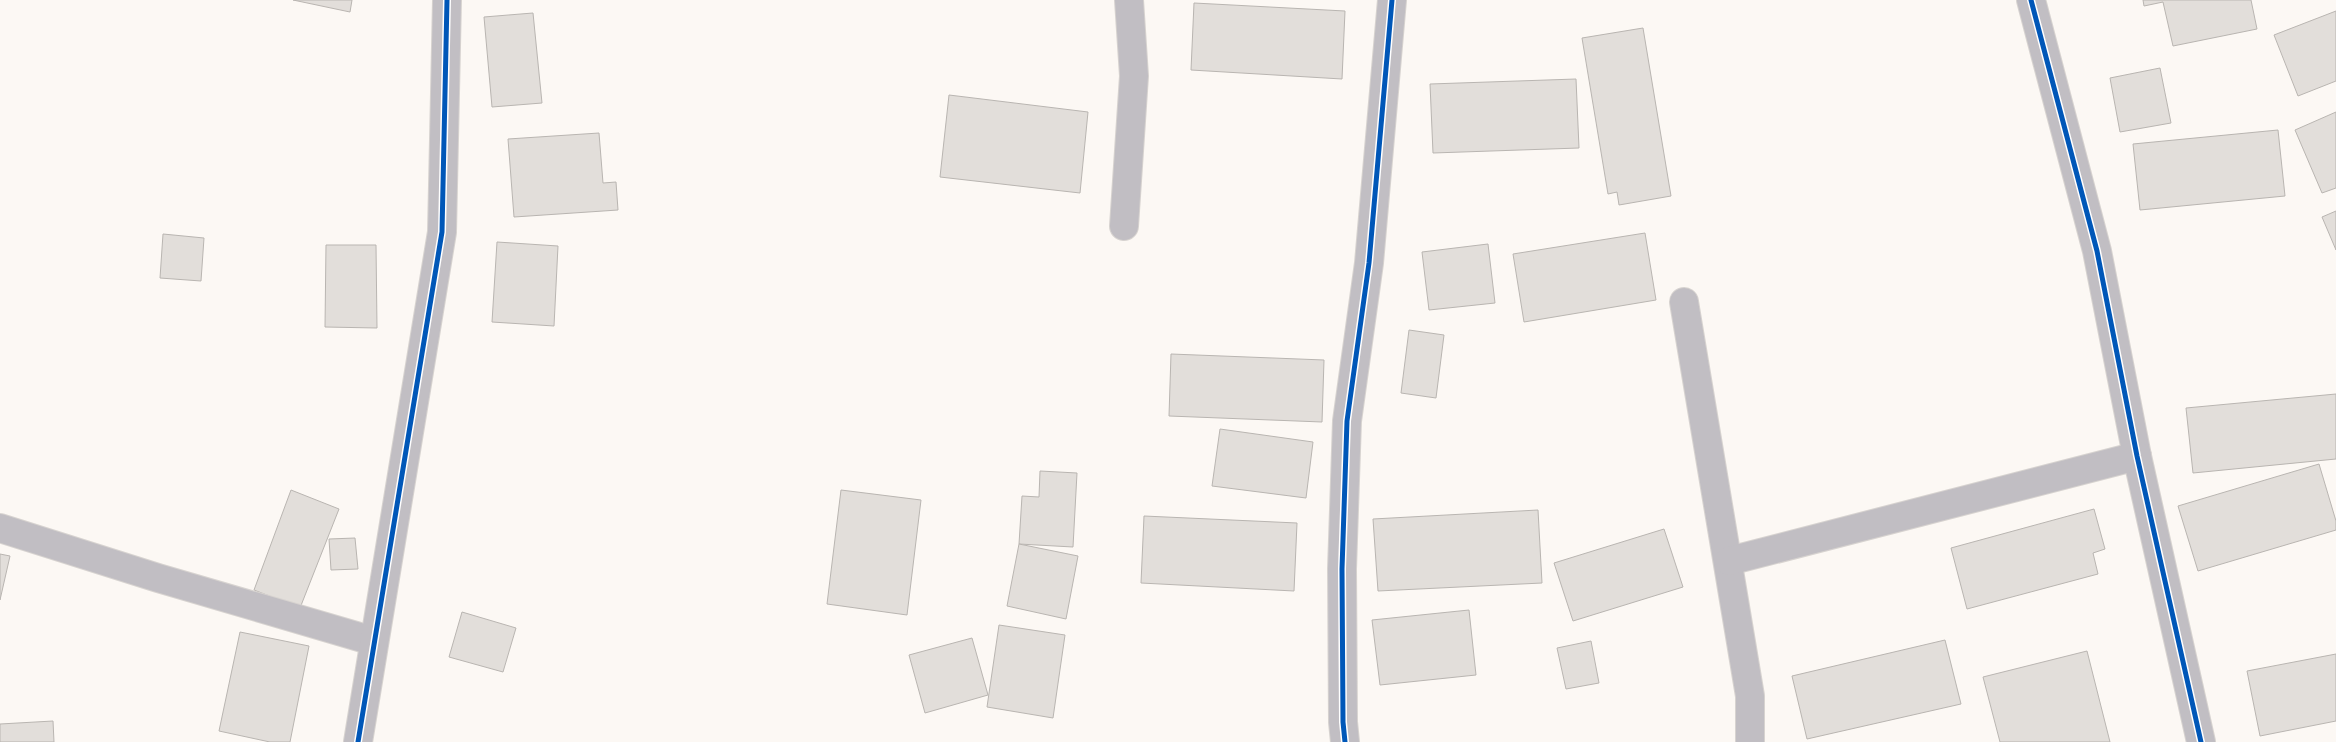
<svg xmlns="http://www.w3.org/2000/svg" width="2336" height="742" font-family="'Noto Sans',sans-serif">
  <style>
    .building { fill: #e2deda; stroke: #b9b5b1 }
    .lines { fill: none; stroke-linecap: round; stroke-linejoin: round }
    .minor-casing { stroke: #d7d3d0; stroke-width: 30 }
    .tertiary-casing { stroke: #d7d3d0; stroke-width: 30 }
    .minor { stroke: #c1bec3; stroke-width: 28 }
    .tertiary { stroke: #c1bec3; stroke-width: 28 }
    .cycleway-casing { stroke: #fff; stroke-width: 8 }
    .cycleway { stroke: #0057b8; stroke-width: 5 }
  </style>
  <rect width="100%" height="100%" fill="#fcf8f4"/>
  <g class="building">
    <polygon points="293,0 352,0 350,12"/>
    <polygon points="2143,0 2251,0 2257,29 2173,46 2163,2 2144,6"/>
    <polygon points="1194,3 1345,11 1342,79 1191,70"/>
    <polygon points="2336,11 2336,81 2298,96 2274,35"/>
    <polygon points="533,13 542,103 492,107 484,17"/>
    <polygon points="1643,28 1671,196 1619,205 1617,192 1608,194 1582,38"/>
    <polygon points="2160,68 2171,123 2120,132 2110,78"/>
    <polygon points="1576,79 1579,148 1433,153 1430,84"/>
    <polygon points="949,95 1088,112 1080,193 940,177"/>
    <polygon points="2336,112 2336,188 2322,193 2295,130"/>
    <polygon points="2278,130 2285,196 2140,210 2133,144"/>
    <polygon points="599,133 603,183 616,182 618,210 514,217 508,139"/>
    <polygon points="2336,211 2336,250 2322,217"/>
    <polygon points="1645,233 1656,300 1524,322 1513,254"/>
    <polygon points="163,234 204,238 201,281 160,278"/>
    <polygon points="497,242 558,246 554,326 492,322"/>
    <polygon points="1488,244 1495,303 1429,310 1422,252"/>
    <polygon points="326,245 376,245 377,328 325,327"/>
    <polygon points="1409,330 1444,335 1436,398 1401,393"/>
    <polygon points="1171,354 1324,360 1322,422 1169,416"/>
    <polygon points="2336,394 2336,459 2193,473 2186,408"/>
    <polygon points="1220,429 1313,442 1306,498 1212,486"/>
    <polygon points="2319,464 2336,521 2336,530 2198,571 2178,506"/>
    <polygon points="1040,471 1077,473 1073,547 1019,544 1022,496 1039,497"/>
    <polygon points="291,490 339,509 300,608 254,590"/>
    <polygon points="841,490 921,500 907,615 827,604"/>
    <polygon points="2094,509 2105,549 2093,553 2098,574 1967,609 1951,548"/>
    <polygon points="1538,510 1542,583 1378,591 1373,519"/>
    <polygon points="1144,516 1297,523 1294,591 1141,583"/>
    <polygon points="1664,529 1683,587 1573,621 1554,563"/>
    <polygon points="355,538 358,569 331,570 329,539"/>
    <polygon points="1019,544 1078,556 1066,619 1007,606"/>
    <polygon points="0,554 10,556 0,600"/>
    <polygon points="1469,610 1476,675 1380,685 1372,620"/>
    <polygon points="462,612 516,628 503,672 449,657"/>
    <polygon points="999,625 1065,635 1053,718 987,707"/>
    <polygon points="240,632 309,646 290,742 270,742 219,731"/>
    <polygon points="972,638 988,695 925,713 909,655"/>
    <polygon points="1945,640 1961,704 1807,739 1792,676"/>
    <polygon points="1591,641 1599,683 1566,689 1557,648"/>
    <polygon points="2087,651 2110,742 2000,742 1983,677"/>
    <polygon points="2336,654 2336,721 2260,736 2247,671"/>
    <polygon points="53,721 54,742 0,742 0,724"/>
  </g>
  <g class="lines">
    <g class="minor-casing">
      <g id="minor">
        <polyline points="2031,0 2097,251 2137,456 2201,742"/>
        <polyline points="1124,226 1134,76 1129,0"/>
        <polyline points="1684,302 1750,696 1750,742"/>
        <polyline points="0,528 158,578 373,641"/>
        <polyline points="1729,561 2137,456"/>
        <polyline points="1345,742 1343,722 1342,569 1347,421 1369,263 1392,0"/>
      </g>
    </g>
    <g class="tertiary-casing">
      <polyline id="tertiary" points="358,742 442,232 447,0"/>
    </g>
    <use href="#minor" class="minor"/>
    <use href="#tertiary" class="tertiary"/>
    <g class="cycleway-casing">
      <g id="cycleway">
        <polyline points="2031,0 2097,251 2137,456 2201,742"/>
        <polyline points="358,742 442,232 447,0"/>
        <polyline points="1345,742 1343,722 1342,569 1347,421 1369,263 1392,0"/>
      </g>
    </g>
    <use href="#cycleway" class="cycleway"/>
  </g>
</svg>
